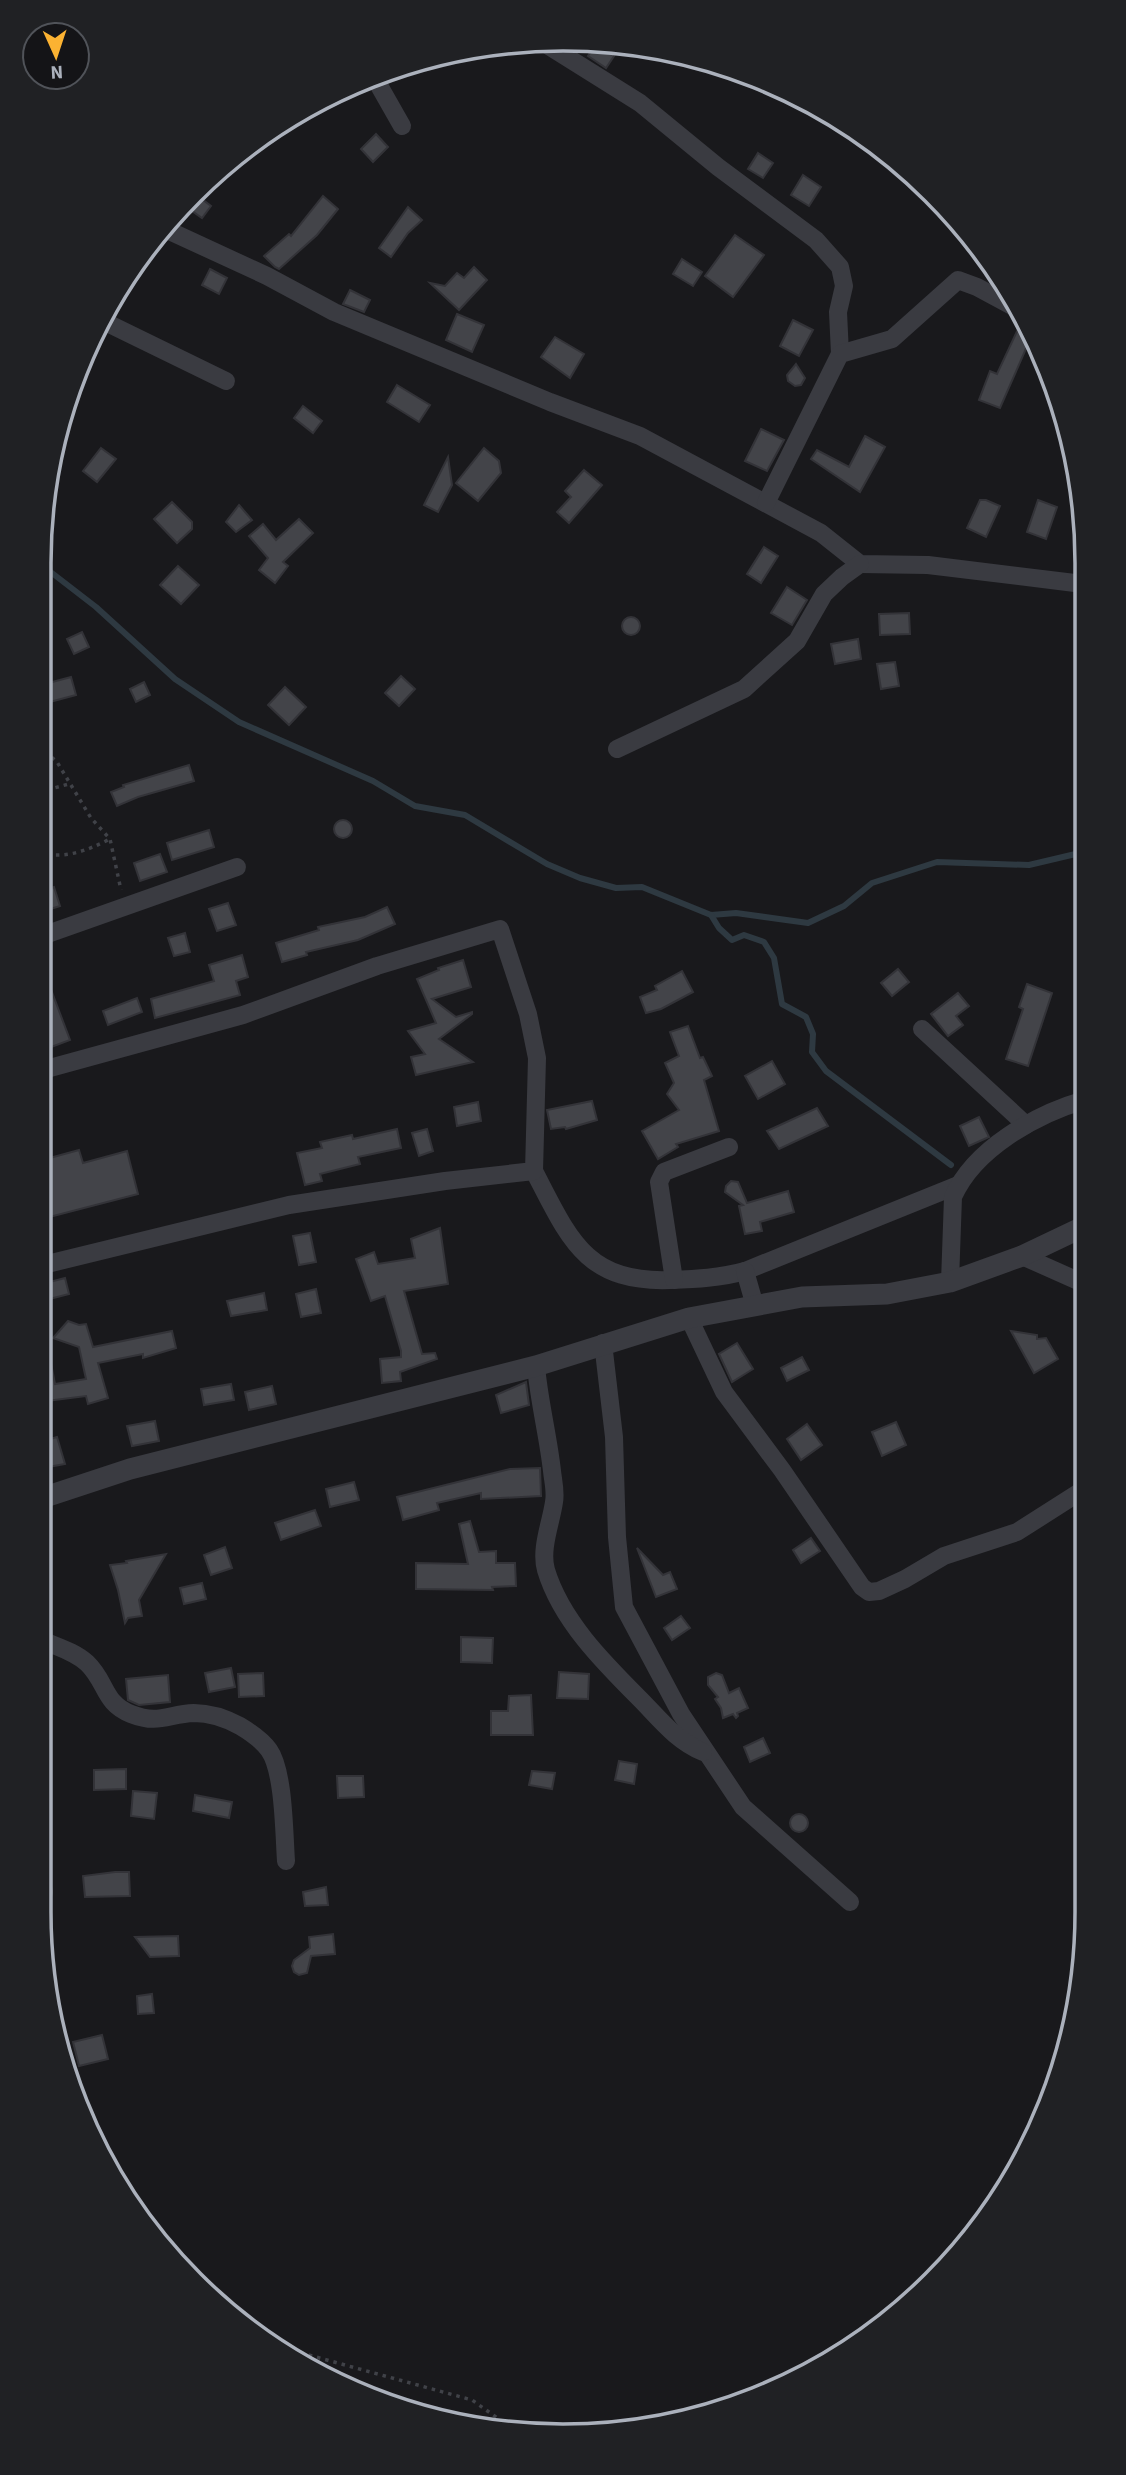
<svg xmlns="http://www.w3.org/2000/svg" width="1126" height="2475" font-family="'Source Sans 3',sans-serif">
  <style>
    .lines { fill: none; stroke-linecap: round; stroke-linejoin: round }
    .stream { stroke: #2e3941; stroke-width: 6 }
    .building { fill: #434449; stroke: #333338; stroke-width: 2 }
    .path { stroke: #404248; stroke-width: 3.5; stroke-dasharray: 3.5 5; stroke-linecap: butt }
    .minor { stroke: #3a3b41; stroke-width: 18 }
    .tertiary { stroke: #3a3b41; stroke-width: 21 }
    .rim { fill: none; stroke: #abb1bc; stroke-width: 3.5 }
  </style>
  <rect width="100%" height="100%" fill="#19191c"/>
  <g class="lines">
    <g class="stream">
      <polyline points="39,563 96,607 175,679 239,722 373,781 415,806 465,815 547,864 580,878 616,888 642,887 711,915 736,913 808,923 844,906 872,883 937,862 1029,865 1084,852"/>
      <polyline points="711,915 719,928 732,940 744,935 764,942 774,958 782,1004 806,1017 813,1034 812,1052 826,1071 951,1165"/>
    </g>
  </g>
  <g class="building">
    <polygon points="597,42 607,43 618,50 606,68 588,56"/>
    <polygon points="376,134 388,147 373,162 361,149"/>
    <polygon points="758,153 773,163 763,178 748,169"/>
    <polygon points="803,175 821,187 809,206 791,195"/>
    <polygon points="194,193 211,206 202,218 185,206"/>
    <polygon points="323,196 338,209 317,235 279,269 275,267 264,256 289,234 291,236"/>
    <polygon points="408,207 422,220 408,233 391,257 379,248"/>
    <polygon points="735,235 764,255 733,297 705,276"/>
    <polygon points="682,259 702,272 693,286 673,274"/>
    <polygon points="474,267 487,280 459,310 430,283 445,286 457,273 464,278"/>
    <polygon points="210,269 227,278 219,294 202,285"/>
    <polygon points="350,290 370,300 364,312 343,304"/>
    <polygon points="457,314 484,325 472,352 446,340"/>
    <polygon points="793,320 813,330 799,356 780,346"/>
    <polygon points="1019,327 1032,335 1000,408 979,400 990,371 997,374"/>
    <polygon points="555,337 584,354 570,378 541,357"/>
    <polygon points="796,364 805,378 801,385 795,386 788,381 787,375"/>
    <polygon points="397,385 430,405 419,422 387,402"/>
    <polygon points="303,406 322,421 313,433 294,418"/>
    <polygon points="761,429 784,440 767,471 745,461"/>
    <polygon points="865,436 885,447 860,492 811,459 817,450 849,467"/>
    <polygon points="101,448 116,459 97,482 83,471"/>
    <polygon points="484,448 499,461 501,473 478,501 456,483"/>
    <polygon points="448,457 452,485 438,512 424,505"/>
    <polygon points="584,470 602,485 569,523 557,512 571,497 565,491"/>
    <polygon points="980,500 986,500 1000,506 986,537 967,528"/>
    <polygon points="1038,500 1057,507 1046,539 1027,532"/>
    <polygon points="172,502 192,522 192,529 177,543 154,519"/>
    <polygon points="239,505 252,520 236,532 226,522"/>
    <polygon points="299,519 313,533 283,562 288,566 275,583 259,570 268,558 249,536 263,524 276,540"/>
    <polygon points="764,547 778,556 761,583 747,574"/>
    <polygon points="178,566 199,585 181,604 160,585"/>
    <polygon points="787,587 807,600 792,625 771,613"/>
    <polygon points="909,613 910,634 880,635 879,614"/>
    <circle cx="631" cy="626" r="9"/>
    <polygon points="82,632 89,647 74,654 67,639"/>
    <polygon points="858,639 861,659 835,664 831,644"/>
    <polygon points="895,662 899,686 881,689 877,664"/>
    <polygon points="401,676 415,689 399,706 385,693"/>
    <polygon points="71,677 76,695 46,703 41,685"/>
    <polygon points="144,682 150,695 136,702 130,689"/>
    <polygon points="285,687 306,707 289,725 268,705"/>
    <polygon points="189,765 194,781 138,797 117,806 111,792 124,787 123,785"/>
    <circle cx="343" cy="829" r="9"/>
    <polygon points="209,830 214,847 172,860 167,843"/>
    <polygon points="160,854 167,872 140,881 134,863"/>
    <polygon points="54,887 60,906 38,913 38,892"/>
    <polygon points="228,903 236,925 217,931 209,909"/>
    <polygon points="387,907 395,924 358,940 306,952 307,955 282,962 276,943 319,930 318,927 365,917"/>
    <polygon points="185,933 190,952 174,956 168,938"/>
    <polygon points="242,955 248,977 236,981 240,995 155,1018 151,999 214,981 209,965"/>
    <polygon points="463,960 471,987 432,999 456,1017 472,1012 472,1014 439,1039 473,1062 416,1075 411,1057 425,1054 408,1031 436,1023 417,979 439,970 438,968"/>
    <polygon points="38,963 41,963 70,1040 38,1052 38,1030 44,1028 38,1013"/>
    <polygon points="898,969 909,982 892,996 881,983"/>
    <polygon points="682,971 693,992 661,1009 646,1013 640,997 657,990 655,986"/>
    <polygon points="1027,984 1052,993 1028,1066 1006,1059 1023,1009 1019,1007"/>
    <polygon points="958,993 969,1006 956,1016 963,1025 948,1036 931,1014"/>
    <polygon points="137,998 142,1012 108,1025 103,1011"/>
    <polygon points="688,1026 700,1058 703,1057 712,1076 704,1080 719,1131 676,1144 678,1147 658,1159 642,1131 679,1110 667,1094 674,1083 665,1063 679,1056 670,1032"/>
    <polygon points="772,1061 785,1084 758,1099 745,1076"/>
    <polygon points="592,1101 597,1120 566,1129 565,1127 551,1129 547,1110"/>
    <polygon points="478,1102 481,1121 457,1126 454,1107"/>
    <polygon points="817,1108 828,1126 779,1149 767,1131"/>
    <polygon points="979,1117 989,1137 969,1146 960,1126"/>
    <polygon points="397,1129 401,1148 358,1157 360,1164 320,1174 322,1181 305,1185 297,1153 322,1148 320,1142 352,1135 353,1139"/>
    <polygon points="427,1129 433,1151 419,1156 412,1133"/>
    <polygon points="79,1150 83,1163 127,1151 138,1194 38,1220 38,1173 49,1171 46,1159"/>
    <polygon points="731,1181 738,1182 747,1203 788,1191 794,1212 760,1222 762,1231 745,1234 739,1206 743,1205 725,1192 726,1186"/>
    <polygon points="440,1228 448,1284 404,1291 422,1354 435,1353 437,1359 400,1372 401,1381 382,1383 380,1359 401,1357 401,1351 385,1296 371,1301 356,1259 374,1252 378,1264 415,1258 411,1239"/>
    <polygon points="310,1233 316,1262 299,1265 293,1236"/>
    <polygon points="65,1278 69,1294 38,1302 38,1285"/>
    <polygon points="316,1289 321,1313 301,1317 296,1294"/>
    <polygon points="264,1293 267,1310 231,1316 227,1301"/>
    <polygon points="68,1321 79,1325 86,1324 93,1347 172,1331 176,1348 143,1358 143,1354 98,1363 108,1398 88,1404 86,1396 38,1402 38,1339 46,1338 55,1384 86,1379 79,1347 53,1338"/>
    <polygon points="1011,1331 1037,1335 1037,1339 1046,1338 1058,1359 1034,1373"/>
    <polygon points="737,1343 753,1369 732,1382 719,1354"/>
    <polygon points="802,1357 809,1370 787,1381 781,1368"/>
    <polygon points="526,1382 529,1405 501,1413 496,1395"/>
    <polygon points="231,1384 234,1400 204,1405 201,1389"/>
    <polygon points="272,1386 276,1404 249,1410 245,1392"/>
    <polygon points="155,1421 159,1441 132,1446 127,1426"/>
    <polygon points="896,1422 906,1445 882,1456 872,1432"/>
    <polygon points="807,1424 822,1445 801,1460 787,1439"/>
    <polygon points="57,1437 65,1464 48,1467 40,1442"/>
    <polygon points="540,1468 541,1496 481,1499 481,1493 437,1503 439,1510 403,1520 397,1497 510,1469"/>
    <polygon points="354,1482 359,1500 330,1507 326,1489"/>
    <polygon points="315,1510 321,1526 281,1540 275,1523"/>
    <polygon points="470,1521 479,1552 496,1551 496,1563 515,1563 516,1586 492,1587 493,1590 416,1589 416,1563 468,1564 459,1524"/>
    <polygon points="811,1538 820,1551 801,1563 793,1550"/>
    <polygon points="225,1547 232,1568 211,1575 204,1555"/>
    <polygon points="637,1548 663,1575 670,1572 677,1589 656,1597"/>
    <polygon points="166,1554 139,1600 142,1616 128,1618 125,1623 118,1590 110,1565 127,1563 126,1561"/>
    <polygon points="202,1583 206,1599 184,1604 180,1588"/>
    <polygon points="681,1616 690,1628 672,1640 664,1628"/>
    <polygon points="461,1637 493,1638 492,1663 461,1662"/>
    <polygon points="231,1668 235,1687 209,1692 205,1673"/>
    <polygon points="559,1672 589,1674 588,1699 557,1698"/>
    <polygon points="263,1673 264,1696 239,1697 238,1674"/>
    <polygon points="716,1673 722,1675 729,1693 739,1688 748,1708 737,1713 738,1716 736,1718 733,1714 723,1718 721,1708 715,1699 718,1697 708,1685 708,1677"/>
    <polygon points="168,1675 170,1702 139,1705 128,1700 126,1679"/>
    <polygon points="531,1695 533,1735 491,1735 491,1711 508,1711 509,1696"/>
    <polygon points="763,1738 770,1753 750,1762 744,1747"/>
    <polygon points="619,1761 637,1764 634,1784 615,1780"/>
    <polygon points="126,1769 126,1789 94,1790 94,1770"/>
    <polygon points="532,1771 555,1773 552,1789 529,1785"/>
    <polygon points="337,1776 363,1776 364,1797 338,1798"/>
    <polygon points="133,1791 157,1793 154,1819 131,1816"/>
    <polygon points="195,1795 232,1802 229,1818 193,1811"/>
    <circle cx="799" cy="1823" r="9"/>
    <polygon points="115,1872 129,1872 130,1896 85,1897 83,1876"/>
    <polygon points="326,1887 328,1905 305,1906 303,1892"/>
    <polygon points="333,1934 335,1954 311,1956 307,1973 299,1975 294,1972 292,1966 294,1960 310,1948 309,1937"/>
    <polygon points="178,1936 179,1956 150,1957 135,1937"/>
    <polygon points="152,1994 154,2013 138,2014 137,1996"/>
    <polygon points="102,2035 108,2059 79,2066 73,2042"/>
  </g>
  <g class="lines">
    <g class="path">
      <polyline points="39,635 48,617 39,612"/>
      <polyline points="39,746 57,762 91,818 110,839 121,890"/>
      <polyline points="39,792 69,784"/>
      <path d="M39,853C66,859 86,851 110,839"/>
      <polyline points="276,2346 472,2400 517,2432"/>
    </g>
    <g class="minor">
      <polyline points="541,41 640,103 718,167 816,240 840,267 844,286 838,312 840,354"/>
      <polyline points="373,75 402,126"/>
      <polyline points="163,228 267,276 334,312 550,402 640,436 821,533 860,564 928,565 1083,584"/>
      <polyline points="101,320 226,381"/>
      <polyline points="766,503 840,354 892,339 958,280 977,287 1016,308"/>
      <polyline points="617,749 744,689 797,641 824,594 842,577 860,564"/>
      <polyline points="39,937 237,867"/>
      <polyline points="922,1029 1026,1125"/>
      <path d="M534,1171C569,1238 585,1283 670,1280C696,1279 720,1278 745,1271L958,1185"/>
      <polyline points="1022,1256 1085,1284"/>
      <polyline points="39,1266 289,1205 445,1181 534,1171 537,1058 528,1014 500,929 377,966 243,1015 39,1071"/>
      <polyline points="745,1271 755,1306"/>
      <polyline points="674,1280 659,1182 664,1172 729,1147"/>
      <path d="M950,1282L953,1197C974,1149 1036,1114 1085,1100"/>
      <polyline points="689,1318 724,1392 782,1470 862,1587 869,1592 879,1591 905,1579 944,1556 1017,1532 1086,1488"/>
      <polyline points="603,1343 614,1437 617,1537 624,1607 681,1714 743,1807 850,1902"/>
      <path d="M536,1366C539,1401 548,1435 552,1471C553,1481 556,1492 554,1502C551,1523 540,1549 546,1570C561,1620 603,1662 639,1698C659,1718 676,1741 703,1752"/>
      <path d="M44,1641C58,1647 75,1652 87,1663C107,1682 103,1703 131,1714C159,1725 168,1714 194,1713C210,1713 227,1719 240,1726C250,1732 262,1740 269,1750C284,1771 284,1833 286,1861"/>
      <polyline points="39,1807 39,1729 44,1641 39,1590"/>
      <polyline points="39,1864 44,1892 39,1913"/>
    </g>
    <polyline class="tertiary" points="39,1499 130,1469 536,1366 689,1318 802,1297 887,1294 950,1282 1022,1256 1085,1226"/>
  </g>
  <path d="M0 0H1126V2475H0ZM563 51H563A512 512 0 0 1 1075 563V1912A512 512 0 0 1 563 2424H563A512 512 0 0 1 51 1912V563A512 512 0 0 1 563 51Z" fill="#202124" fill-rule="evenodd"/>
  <path class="rim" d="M563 51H563A512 512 0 0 1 1075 563V1912A512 512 0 0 1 563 2424H563A512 512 0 0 1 51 1912V563A512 512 0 0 1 563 51Z"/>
  <g transform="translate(56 56) rotate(177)"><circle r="33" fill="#141417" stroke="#505359" stroke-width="2"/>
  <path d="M0-5L12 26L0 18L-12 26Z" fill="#fbb232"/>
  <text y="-10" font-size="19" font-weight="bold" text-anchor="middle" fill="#abb1bc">N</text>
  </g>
</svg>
